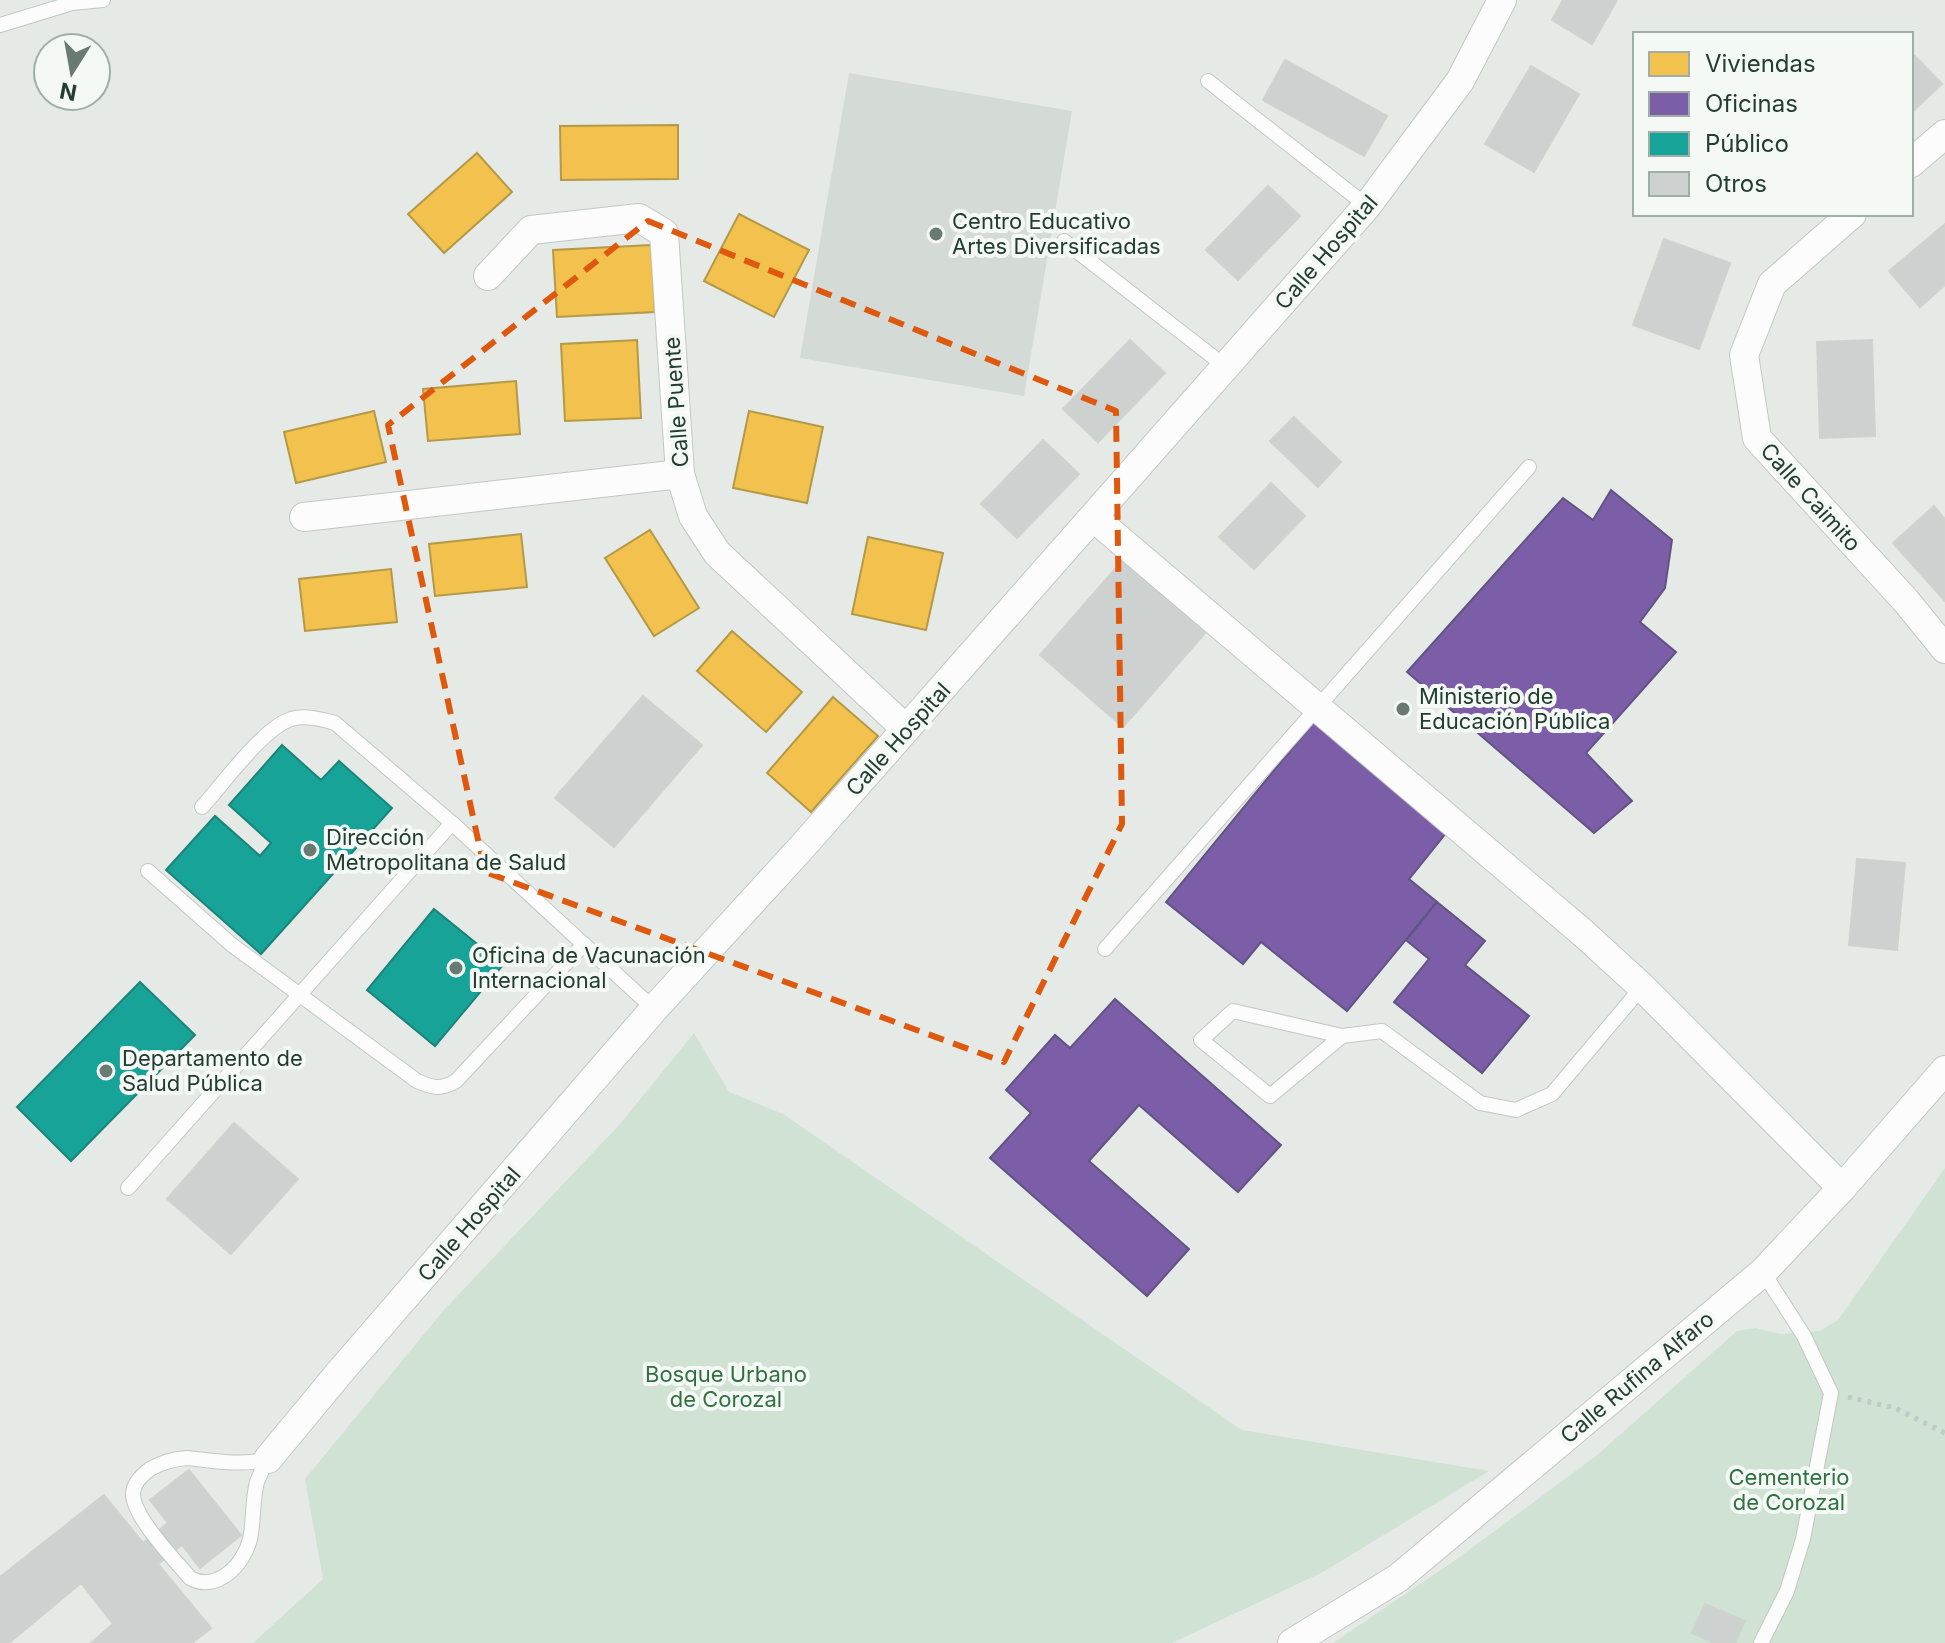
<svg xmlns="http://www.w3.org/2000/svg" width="1945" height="1643" font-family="Inter,sans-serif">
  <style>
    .built { fill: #d4dbd7 }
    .green { fill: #d0e2d3 }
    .homes { fill: #f2c14e; stroke: #b49946; stroke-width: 2 }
    .offices { fill: #7b5ea7; stroke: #615484; stroke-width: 2 }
    .public { fill: #17a398; stroke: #1b847a; stroke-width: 2 }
    .building { fill: #cdd1cf; stroke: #ced3d0; stroke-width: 2 }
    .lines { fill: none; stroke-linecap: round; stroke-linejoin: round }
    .service-casing { stroke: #c2c7c4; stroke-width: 16 }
    .minor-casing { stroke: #c2c7c4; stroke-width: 30 }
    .path { stroke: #c2cac5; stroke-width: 5; stroke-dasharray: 4 6; stroke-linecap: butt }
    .service { stroke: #fbfcfb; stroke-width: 14 }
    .minor { stroke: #fbfcfb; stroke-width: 28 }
    .marked { fill: none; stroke: #de580e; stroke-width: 6; stroke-dasharray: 16 10; stroke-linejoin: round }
    .poi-dot { fill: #687a72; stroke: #f4f9f6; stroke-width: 3 }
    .labels { text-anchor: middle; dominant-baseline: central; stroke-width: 8; stroke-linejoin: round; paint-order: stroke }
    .poi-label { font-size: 22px; fill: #243d33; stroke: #f4f9f6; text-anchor: start }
    .street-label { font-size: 22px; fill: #243d33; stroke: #f4f9f6 }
    .park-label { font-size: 22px; fill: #317141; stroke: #f4f9f6 }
  </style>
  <rect width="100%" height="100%" fill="#e5eae7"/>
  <polygon class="built" points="849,73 1072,111 1024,396 800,358"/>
  <g class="green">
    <polygon points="694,1033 729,1092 783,1114 1242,1430 1489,1471 1323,1572 1172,1643 253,1643 323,1579 305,1479 443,1311 620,1124"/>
    <polygon points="1945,1168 1945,1643 1333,1643 1454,1561 1596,1456 1737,1331 1756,1328 1780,1334 1820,1331 1838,1320"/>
  </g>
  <g class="homes">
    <polygon points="678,125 678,179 561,180 560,126"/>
    <polygon points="477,153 512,192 444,253 408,214"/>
    <polygon points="739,214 809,250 774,317 704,281"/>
    <polygon points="651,245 655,312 557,317 553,250"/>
    <polygon points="637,340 641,418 565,421 561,344"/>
    <polygon points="516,381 520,434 428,441 423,389"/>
    <polygon points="374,411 386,462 296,483 284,432"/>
    <polygon points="749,411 823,427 807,503 733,488"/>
    <polygon points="650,530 699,608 654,636 605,558"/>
    <polygon points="521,534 527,587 435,596 429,544"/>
    <polygon points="868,537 943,553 926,630 852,614"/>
    <polygon points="391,569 397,622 305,631 299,579"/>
    <polygon points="732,631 802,692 766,732 697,671"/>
    <polygon points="833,697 878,736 811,812 767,773"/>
  </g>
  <g class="offices">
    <polygon points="1611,490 1672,540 1665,588 1640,622 1676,652 1586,753 1632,801 1594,833 1407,672 1563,498 1593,520"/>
    <polygon points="1317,718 1451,827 1409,879 1437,902 1347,1011 1261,942 1243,964 1166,902"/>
    <polygon points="1437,902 1485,941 1465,965 1529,1016 1482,1073 1394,1002 1429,959 1406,940"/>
    <polygon points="1115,999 1281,1145 1238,1192 1139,1105 1089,1161 1189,1249 1147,1296 990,1158 1031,1113 1006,1090 1055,1035 1070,1048"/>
  </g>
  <g class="public">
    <polygon points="282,745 321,780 339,761 392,808 261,954 166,870 215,816 260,856 271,843 229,805"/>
    <polygon points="434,909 503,965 435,1046 367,990"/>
    <polygon points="140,982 195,1035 71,1161 17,1107"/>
  </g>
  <g class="building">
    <polygon points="1563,0 1617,0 1592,44 1552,20"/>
    <polygon points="1912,53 1942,84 1911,113 1911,54"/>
    <polygon points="1285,60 1387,116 1364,156 1263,100"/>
    <polygon points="1531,66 1579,94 1534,172 1485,144"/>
    <polygon points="1268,186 1300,216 1238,280 1206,250"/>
    <polygon points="1945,224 1945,285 1920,307 1889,271"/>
    <polygon points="1664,239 1730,263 1699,349 1633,325"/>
    <polygon points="1130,340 1165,373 1098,442 1063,409"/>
    <polygon points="1872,340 1875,436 1820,438 1817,342"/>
    <polygon points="1294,417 1341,462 1318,487 1270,441"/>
    <polygon points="1043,440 1079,474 1017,538 981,504"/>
    <polygon points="1271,483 1305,516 1254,569 1219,537"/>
    <polygon points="1934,506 1945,519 1945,601 1893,543"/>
    <polygon points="1122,561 1205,633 1123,727 1040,655"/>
    <polygon points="643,696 702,745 614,847 555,798"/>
    <polygon points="1857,859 1905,863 1897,950 1849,945"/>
    <polygon points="234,1123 298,1179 231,1254 167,1199"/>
    <polygon points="189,1470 241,1535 200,1568 182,1545 158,1564 211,1628 192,1643 91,1643 113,1624 81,1583 9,1643 0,1643 0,1577 104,1495 143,1543 168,1523 150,1500"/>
    <polygon points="1705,1604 1745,1621 1735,1643 1714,1643 1692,1633"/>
  </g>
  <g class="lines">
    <g class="service-casing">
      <g id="service">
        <polyline points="0,25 72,3 103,0"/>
        <polyline points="1208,81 1367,206"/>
        <polyline points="1064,241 1226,367"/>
        <path d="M202,807C223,784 263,728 291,719C306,715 320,719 335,723L452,823L654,1009"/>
        <path d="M148,871L232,945L417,1081C433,1088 441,1090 456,1081L584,944"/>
        <polyline points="1105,949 1529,467"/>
        <polyline points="1342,1036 1270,1096 1201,1040 1233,1011 1342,1036 1382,1031 1480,1103 1516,1110 1552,1094 1642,987"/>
        <polyline points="128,1188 452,823"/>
        <path d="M187,1458C215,1461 240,1466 268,1459C264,1466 260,1474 257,1482C252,1501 254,1521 250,1539C244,1565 216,1593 190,1578C175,1560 133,1517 133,1494C133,1483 142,1475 150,1469C162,1462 173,1459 187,1458Z"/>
        <polyline points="1761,1643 1787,1591 1803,1539 1831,1393 1804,1336 1763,1272"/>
      </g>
    </g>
    <g class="minor-casing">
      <g id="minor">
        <polyline points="1911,163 1945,134"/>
        <polyline points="1852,214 1772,284 1744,355 1757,438 1906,601 1945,649"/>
        <polyline points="488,276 531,230 639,218 664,233 680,474 693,516 717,553 906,729"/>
        <polyline points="304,517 680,474"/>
        <polyline points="1094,518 1583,933 1642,987 1842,1188"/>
        <polyline points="268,1459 340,1372 654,1009 802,847 1367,206 1460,81 1502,0"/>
        <polyline points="1292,1643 1398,1578 1763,1272 1842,1188 1945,1070"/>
      </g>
    </g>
    <polyline class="path" points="1848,1397 1895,1408 1945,1433"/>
    <use href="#service" class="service"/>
    <use href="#minor" class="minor"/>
  </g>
  <path class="marked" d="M648,221L1116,411L1122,824L1004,1062L485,872L388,425Z"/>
  <g class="poi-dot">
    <circle cx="936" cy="234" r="8"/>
    <circle cx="1403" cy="709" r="8"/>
    <circle cx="310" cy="850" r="8"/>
    <circle cx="456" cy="968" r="8"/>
    <circle cx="106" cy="1071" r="8"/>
  </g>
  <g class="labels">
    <g class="poi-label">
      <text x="952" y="221">Centro Educativo<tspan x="952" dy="25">Artes Diversificadas</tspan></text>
      <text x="1419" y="696">Ministerio de<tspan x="1419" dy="25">Educación Pública</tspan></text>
      <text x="326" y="837">Dirección<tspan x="326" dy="25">Metropolitana de Salud</tspan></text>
      <text x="472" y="955">Oficina de Vacunación<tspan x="472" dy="25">Internacional</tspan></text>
      <text x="122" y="1058">Departamento de<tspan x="122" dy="25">Salud Pública</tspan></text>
    </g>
    <g class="street-label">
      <text transform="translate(1326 252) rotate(-49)">Calle Hospital</text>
      <text transform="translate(676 402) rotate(-94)">Calle Puente</text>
      <text transform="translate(1811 497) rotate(48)">Calle Caimito</text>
      <text transform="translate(898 739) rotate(-48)">Calle Hospital</text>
      <text transform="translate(469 1224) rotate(-49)">Calle Hospital</text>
      <text transform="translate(1637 1377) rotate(-40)">Calle Rufina Alfaro</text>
    </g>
    <g class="park-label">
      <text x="726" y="1374">Bosque Urbano<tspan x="726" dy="25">de Corozal</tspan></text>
      <text x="1789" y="1477">Cementerio<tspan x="1789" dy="25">de Corozal</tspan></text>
    </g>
  </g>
  <rect x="1633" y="32" width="280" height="184" fill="#f4f9f6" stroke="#a1aea8" stroke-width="2"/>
  <rect x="1649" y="52" width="40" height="24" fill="#f2c14e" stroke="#a1aea8" stroke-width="2"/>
  <text x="1705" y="72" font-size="24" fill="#243d33">Viviendas</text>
  <rect x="1649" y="92" width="40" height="24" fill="#7b5ea7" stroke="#a1aea8" stroke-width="2"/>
  <text x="1705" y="112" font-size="24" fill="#243d33">Oficinas</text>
  <rect x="1649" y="132" width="40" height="24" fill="#17a398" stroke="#a1aea8" stroke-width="2"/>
  <text x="1705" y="152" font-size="24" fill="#243d33">Público</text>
  <rect x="1649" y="172" width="40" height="24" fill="#cdd1cf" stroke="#a1aea8" stroke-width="2"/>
  <text x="1705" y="192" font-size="24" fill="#243d33">Otros</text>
  <g transform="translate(72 72) rotate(191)"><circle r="38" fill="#f4f9f6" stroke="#a1aea8" stroke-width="2"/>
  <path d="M0-6L14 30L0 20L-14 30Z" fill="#687a72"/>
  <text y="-12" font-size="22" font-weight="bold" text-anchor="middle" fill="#243d33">N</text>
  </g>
</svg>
